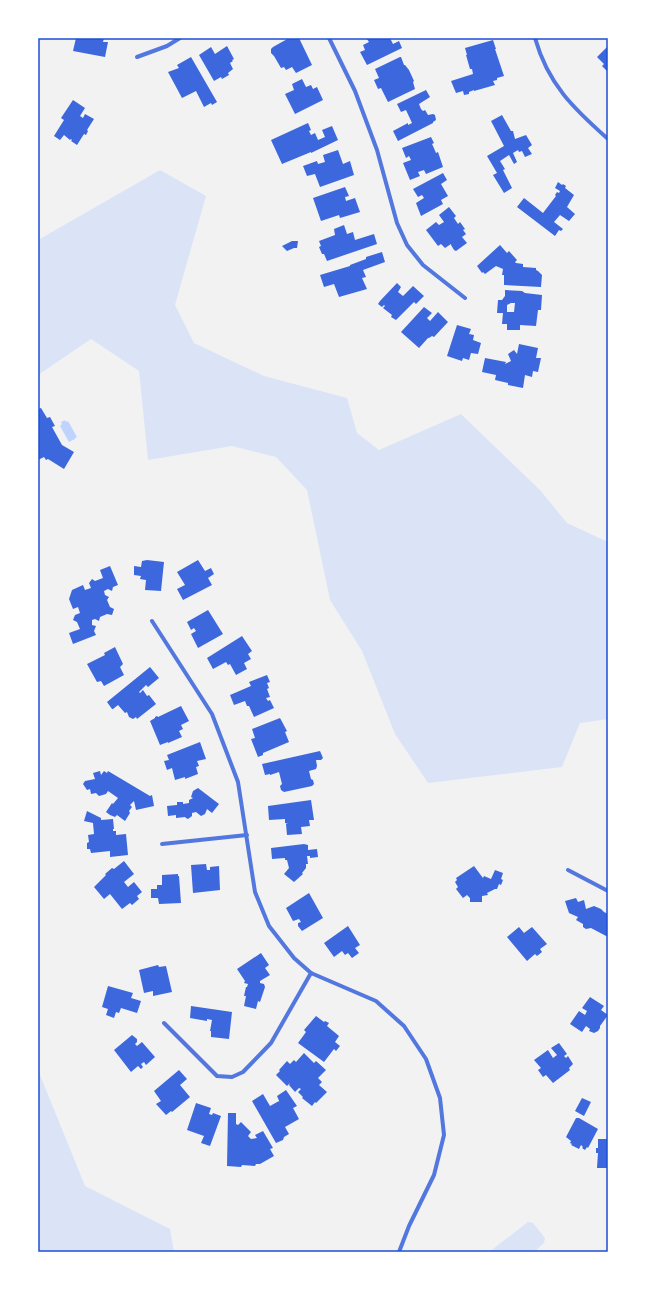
<svg xmlns="http://www.w3.org/2000/svg" width="646" height="1290" font-family="Lora,serif">
  <style>
    .green { fill: #dbe4f7 }
    .water { fill: #bfd3fe }
    .building { fill: #3d67dc; fill-rule: evenodd }
    .lines { fill: none; stroke-linecap: round; stroke-linejoin: round }
    .minor { stroke: #5277de; stroke-width: 4 }
    .neatline { fill: none; stroke: #1d4ed8; stroke-width: 1.5 }
  </style>
  <rect width="100%" height="100%" fill="#f2f2f2"/>
  <g class="green">
    <polygon points="160,170 206,196 175,305 194,343 264,376 347,398 357,433 379,450 461,414 540,490 567,523 608,542 608,719 580,723 562,767 428,783 395,734 362,651 330,600 307,490 276,457 232,446 148,460 139,371 91,339 41,373 38,377 38,240"/>
    <polygon points="38,1070 85,1186 170,1229 174,1252 38,1252"/>
    <polygon points="528,1222 533,1223 545,1238 544,1243 534,1252 489,1252"/>
  </g>
  <polygon class="water" points="65,420 66,422 68,421 77,437 75,438 75,439 69,442 60,426 62,424 61,422"/>
  <g class="building">
    <polygon points="76,38 104,38 103,42 108,42 105,57 73,51"/>
    <polygon points="289,38 299,38 312,65 296,73 292,67 286,70 284,67 281,68 274,56 271,53 271,49 273,47"/>
    <polygon points="366,38 390,38 393,44 399,41 402,48 367,65 360,52 365,50 363,45 369,42"/>
    <polygon points="493,40 496,49 495,49 504,76 497,78 497,80 493,81 495,85 474,91 474,90 469,92 469,94 464,95 463,91 456,93 451,81 473,74 472,69 470,69 466,55 467,55 465,48"/>
    <polygon points="227,46 234,59 232,60 233,61 230,63 233,69 228,73 229,75 222,79 221,77 214,81 199,55 211,47 215,54"/>
    <polygon points="608,46 608,72 602,66 604,64 597,57"/>
    <polygon points="191,57 217,102 212,105 211,103 204,107 196,91 182,98 168,72 179,68 177,65"/>
    <polygon points="400,57 401,57 404,65 405,65 409,70 414,81 413,82 415,89 388,102 381,88 378,89 374,80 379,78 375,69"/>
    <polygon points="302,79 306,87 311,85 313,89 317,87 323,100 295,114 285,94 294,90 292,84"/>
    <polygon points="426,90 430,97 419,104 421,109 423,111 425,110 428,115 433,114 435,115 436,120 433,122 433,123 398,141 393,131 408,123 408,125 412,123 406,110 401,112 397,104"/>
    <polygon points="73,100 85,108 80,116 83,118 85,114 94,119 87,130 88,131 86,135 84,134 77,145 71,141 72,140 71,139 70,140 64,135 60,140 54,136 64,120 61,118"/>
    <polygon points="502,115 511,131 513,131 515,139 526,135 532,145 528,148 532,154 525,157 522,151 519,152 518,150 513,153 517,162 514,164 509,155 500,161 505,169 503,170 512,188 504,193 493,175 497,173 487,156 504,146 491,121"/>
    <polygon points="308,123 311,130 309,131 311,135 315,133 318,140 325,137 322,130 332,126 338,140 311,153 311,152 282,164 271,140"/>
    <polygon points="431,137 434,143 432,144 433,146 436,153 438,152 443,167 426,174 424,170 418,172 420,176 410,180 403,163 411,160 409,156 406,158 402,148"/>
    <polygon points="338,150 343,164 350,161 354,175 320,187 315,174 307,176 303,166 317,161 318,164 325,162 323,155"/>
    <polygon points="443,173 447,180 441,184 448,196 441,200 443,204 421,216 416,203 424,198 422,195 418,197 413,189"/>
    <polygon points="558,182 562,185 563,184 566,186 565,188 574,195 567,207 575,214 569,221 560,215 554,222 563,229 561,231 559,230 555,236 517,207 524,198 543,213 556,196 555,195 557,192 559,193 560,191 555,188"/>
    <polygon points="345,187 349,196 345,197 346,201 355,198 360,212 340,218 339,215 321,221 313,198"/>
    <polygon points="449,207 456,216 454,218 458,224 460,222 465,229 463,230 466,234 462,237 467,243 456,251 454,250 451,245 451,244 445,248 441,244 438,246 426,230 436,222 439,225 444,222 439,215"/>
    <polygon points="344,225 347,234 353,232 355,240 374,234 377,244 327,261 324,254 322,254 319,247 321,246 319,241 335,235 334,229"/>
    <polygon points="292,241 298,241 297,248 294,248 287,251 282,246"/>
    <polygon points="500,245 507,253 509,251 517,260 515,262 516,263 523,264 523,267 536,268 536,270 538,271 542,275 541,287 504,285 504,275 502,275 503,269 496,266 485,274 483,272 482,273 477,266"/>
    <polygon points="382,252 385,262 363,270 366,277 362,278 367,289 339,297 334,284 324,287 320,275 350,266 350,265 366,259 366,257"/>
    <polygon points="397,283 401,287 398,292 403,296 413,286 424,296 416,304 414,302 396,320 391,317 393,313 392,315 383,308 385,306 384,305 382,307 378,304 380,301"/>
    <path d="M505,290L522,291L525,293L542,295L541,310H538L536,326L520,325V330H507V324H502L503,313H497L498,300H502L505,296ZM511,303H515L514,312H507V305Z"/>
    <polygon points="424,307 432,313 427,318 430,321 438,312 448,322 434,337 432,336 429,338 428,338 419,348 401,332"/>
    <polygon points="457,325 471,329 469,334 474,335 473,340 481,343 478,354 471,353 469,360 463,358 462,361 447,356"/>
    <polygon points="519,344 538,348 536,358 541,358 538,372 533,371 532,377 525,375 523,388 508,385 508,383 495,380 496,375 482,372 485,358 506,362 505,364 511,361 508,354 514,350 517,354"/>
    <polygon points="41,408 47,418 50,417 55,426 52,427 62,445 74,452 64,469 48,459 46,460 44,457 38,460 38,409"/>
    <polygon points="147,560 164,562 161,591 145,590 146,580 140,579 141,576 134,575 134,566 141,567 142,561"/>
    <polygon points="198,560 205,571 211,568 214,574 208,578 212,585 183,600 177,589 185,585 177,572"/>
    <polygon points="110,566 118,585 113,587 112,591 108,589 104,591 105,595 109,597 107,600 110,607 114,609 112,615 107,614 100,617 99,621 95,619 92,620 92,625 96,626 94,631 96,635 73,644 69,633 80,629 77,622 73,620 75,615 80,613 78,607 73,609 69,599 72,590 83,585 85,590 91,588 89,583 92,579 95,581 103,578 100,570"/>
    <polygon points="208,610 223,634 198,648 191,634 196,631 194,628 191,630 187,622"/>
    <polygon points="242,636 252,651 248,654 251,659 244,663 247,669 236,675 230,664 228,665 226,662 213,669 207,658"/>
    <polygon points="115,647 123,664 120,667 124,675 104,686 101,681 97,682 87,664 105,655 104,653"/>
    <polygon points="150,667 159,678 148,687 146,685 139,692 140,693 143,690 147,696 149,695 156,704 137,719 136,717 133,719 129,717 127,712 125,713 118,705 113,709 112,709 107,702"/>
    <polygon points="267,675 270,682 267,683 269,688 267,689 270,697 266,698 268,701 270,700 274,708 254,717 249,706 247,706 245,701 234,705 230,695 251,686 249,682"/>
    <polygon points="181,706 189,721 181,725 183,729 179,731 182,737 168,743 168,742 160,745 150,721 155,718 155,717 157,716 158,717"/>
    <polygon points="280,718 287,731 285,732 289,742 263,753 263,755 258,757 251,739 255,738 252,729"/>
    <polygon points="200,742 206,759 197,761 199,766 196,767 198,774 185,779 185,777 175,780 172,768 167,770 164,761 169,760 167,755"/>
    <polygon points="320,751 323,758 321,760 316,760 317,766 316,769 309,771 311,779 313,780 314,784 312,786 284,792 281,790 280,786 282,784 279,772 270,775 270,774 265,775 262,764"/>
    <polygon points="100,771 101,775 104,771 107,773 108,771 150,796 152,795 154,806 136,810 134,801 130,805 132,807 129,811 130,813 125,821 117,815 115,817 110,815 106,812 112,803 113,804 118,798 108,791 106,794 99,796 96,793 91,794 90,789 87,790 83,784 85,781 95,779 93,773"/>
    <polygon points="198,788 219,804 212,813 207,809 205,814 201,816 196,812 192,813 192,816 188,819 186,818 185,817 176,818 176,815 168,816 167,806 177,805 177,802 183,802 183,804 189,803 189,800 193,798 191,797 193,791"/>
    <polygon points="311,800 314,820 309,820 310,826 301,827 302,834 287,835 286,824 288,824 285,823 285,819 269,820 268,806"/>
    <polygon points="87,811 101,818 101,820 113,819 114,829 113,829 113,831 116,831 116,835 126,834 128,855 110,857 110,851 91,853 90,849 87,849 87,843 89,842 88,835 94,834 93,823 84,821"/>
    <polygon points="304,844 308,845 308,850 317,849 318,857 310,858 310,856 307,856 308,864 306,864 306,868 302,873 303,874 294,882 284,874 289,868 287,860 285,860 285,858 272,859 271,848"/>
    <polygon points="124,861 134,874 124,882 128,887 134,882 142,892 137,896 139,899 132,905 130,903 122,909 110,894 104,899 94,887 106,875 105,874 112,868 114,869"/>
    <polygon points="206,864 207,870 210,870 210,867 219,866 220,890 193,893 191,865"/>
    <polygon points="474,866 483,878 484,876 491,879 495,870 503,873 501,879 503,880 501,885 499,884 497,889 495,889 487,893 488,895 482,896 482,902 470,902 470,898 467,895 463,898 456,889 458,887 455,882 457,880 456,878"/>
    <polygon points="178,874 178,876 179,876 181,903 159,904 158,898 151,898 151,889 157,889 157,885 162,885 162,875"/>
    <polygon points="309,893 323,918 302,931 298,926 298,923 301,922 299,919 293,921 286,908"/>
    <polygon points="576,898 578,902 584,900 586,909 594,906 601,909 604,912 608,914 608,937 591,928 586,929 583,927 583,924 576,920 578,917 569,913 565,901"/>
    <polygon points="348,926 360,945 355,948 359,953 352,958 348,953 345,955 342,951 334,957 324,943"/>
    <polygon points="519,927 524,933 532,927 547,944 540,949 542,952 537,956 535,954 527,961 507,937"/>
    <polygon points="261,953 269,965 265,968 270,975 260,981 260,983 264,984 265,987 260,1002 258,1001 256,1009 244,1006 246,996 244,996 246,987 247,987 248,984 244,983 245,981 237,969"/>
    <polygon points="158,965 159,967 166,966 172,992 153,996 153,991 144,993 139,970"/>
    <polygon points="108,986 133,993 131,998 141,1001 137,1013 121,1008 119,1013 116,1012 114,1018 106,1015 108,1009 102,1007"/>
    <polygon points="590,997 604,1006 601,1010 608,1015 600,1026 600,1028 598,1031 594,1033 589,1031 590,1029 586,1026 582,1032 570,1024 579,1011 585,1015 587,1011 582,1008"/>
    <polygon points="191,1006 232,1012 229,1039 211,1037 211,1031 210,1031 212,1020 207,1019 207,1021 190,1018"/>
    <polygon points="316,1016 324,1022 325,1021 329,1023 327,1026 339,1036 335,1042 340,1046 336,1051 334,1049 324,1062 298,1043 306,1032 304,1030"/>
    <polygon points="132,1035 137,1039 137,1042 135,1044 137,1046 142,1042 155,1057 146,1065 144,1062 141,1064 143,1067 141,1069 138,1066 131,1072 114,1050"/>
    <polygon points="559,1043 567,1054 564,1056 566,1058 568,1056 573,1064 569,1068 570,1070 553,1083 546,1075 543,1077 538,1070 541,1068 534,1060 548,1050 553,1058 557,1055 551,1048"/>
    <polygon points="304,1053 314,1063 316,1061 326,1070 318,1078 322,1082 319,1085 327,1092 316,1103 315,1102 312,1106 302,1098 303,1097 298,1092 301,1089 299,1088 295,1092 289,1085 290,1083 287,1086 276,1075 280,1071 279,1070 287,1061 290,1064 294,1060 296,1062"/>
    <polygon points="179,1070 187,1079 180,1085 190,1097 172,1112 171,1111 166,1115 156,1104 161,1101 154,1091"/>
    <polygon points="286,1090 297,1106 293,1108 299,1119 285,1127 289,1134 284,1137 283,1140 276,1143 252,1101 263,1094 270,1106 279,1101 280,1103 277,1096"/>
    <polygon points="582,1098 591,1102 584,1116 575,1111"/>
    <polygon points="196,1103 211,1108 209,1114 212,1115 213,1113 221,1116 210,1146 201,1143 204,1136 187,1130"/>
    <polygon points="228,1113 236,1113 236,1124 238,1125 241,1122 251,1132 248,1136 251,1139 257,1138 255,1135 263,1131 273,1148 270,1149 274,1156 260,1164 256,1164 255,1166 242,1165 241,1167 227,1166"/>
    <polygon points="576,1118 579,1118 598,1129 588,1148 587,1147 585,1150 582,1148 583,1147 581,1145 579,1149 571,1145 572,1144 570,1143 571,1141 566,1137"/>
    <polygon points="598,1139 608,1139 608,1168 597,1168 598,1153 596,1153 596,1148 598,1148"/>
  </g>
  <g class="lines">
    <g class="minor">
      <polyline points="329,38 355,91 377,150 397,223 407,245 423,265 465,298"/>
      <path d="M535,38C548,84 573,108 608,139"/>
      <polyline points="137,57 167,46 180,38"/>
      <polyline points="152,621 212,714 238,782 255,892 269,926 294,958 311,973 376,1001 404,1026 426,1059 440,1098 444,1135 434,1175 409,1226 399,1252"/>
      <polyline points="162,844 247,835"/>
      <polyline points="568,870 608,891"/>
      <polyline points="164,1023 217,1076 232,1077 243,1072 271,1043 311,973"/>
    </g>
  </g>
  <rect width="646" height="1290" fill="none" stroke="#ffffff" stroke-width="78"/>
  <rect x="39" y="39" width="568" height="1212" class="neatline"/>
</svg>
